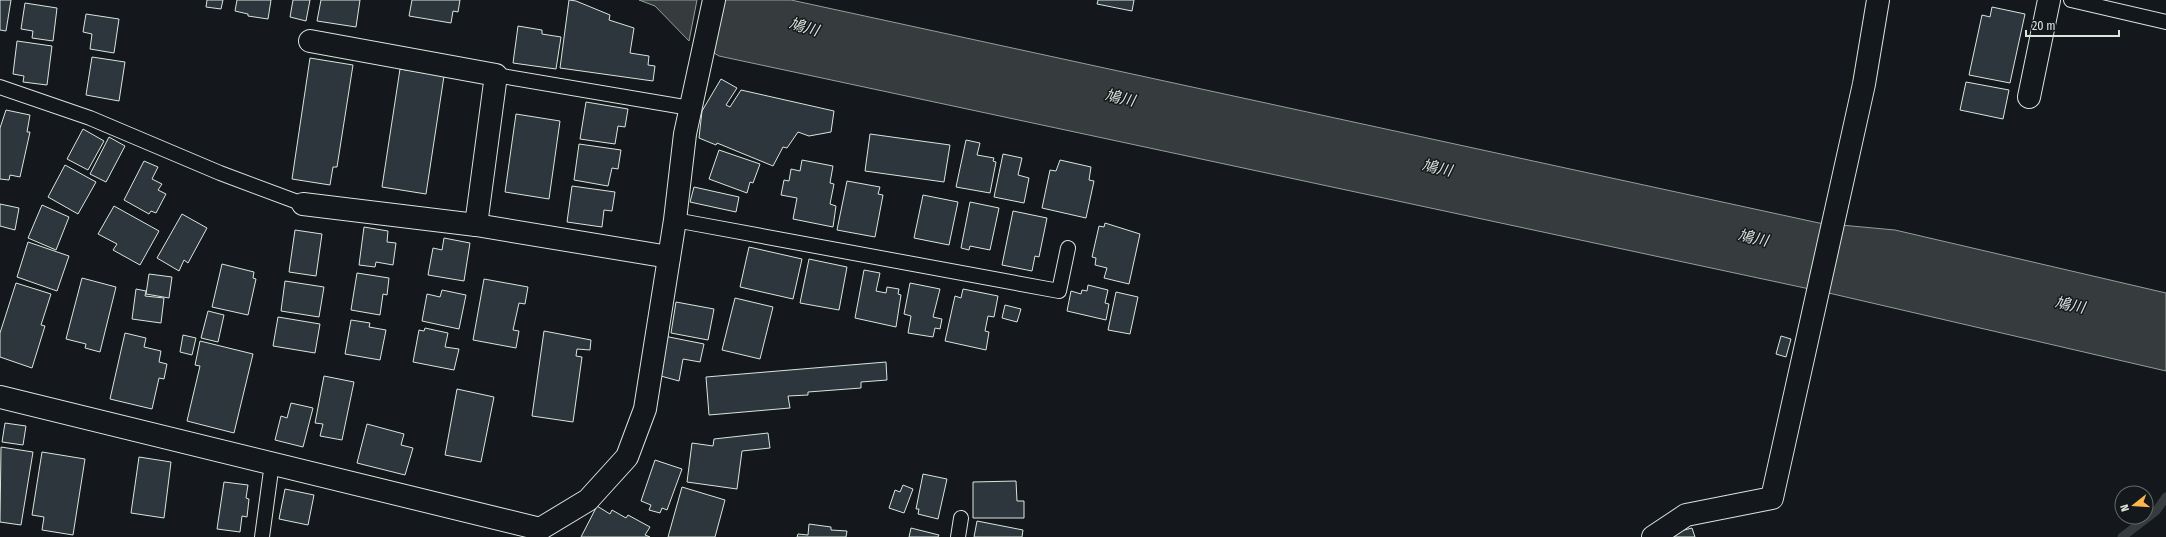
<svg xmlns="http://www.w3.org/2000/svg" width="2166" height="537" font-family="'Fira Sans Condensed','Noto Sans JP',sans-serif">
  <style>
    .water { fill: #363b3e; stroke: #939e99 }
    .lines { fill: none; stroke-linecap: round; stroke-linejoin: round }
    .stream { stroke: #363b3e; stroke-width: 9 }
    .building { fill: #2c363c; stroke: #d8e6dc }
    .lane-casing { stroke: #d8e6dc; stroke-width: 16 }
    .street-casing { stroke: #d8e6dc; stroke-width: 24 }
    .lane { stroke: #14181c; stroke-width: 14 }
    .street { stroke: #14181c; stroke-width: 22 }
    .labels { text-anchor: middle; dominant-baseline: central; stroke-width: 3; stroke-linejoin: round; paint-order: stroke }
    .water-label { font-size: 15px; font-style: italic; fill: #d8e6dc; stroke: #14181c }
  </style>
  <rect width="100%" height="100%" fill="#14181c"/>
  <g class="water">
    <polygon points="639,0 697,0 689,41 655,6"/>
    <polygon points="724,0 791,0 1819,223 1895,230 2166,293 2166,371 1833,294 719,56 714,53"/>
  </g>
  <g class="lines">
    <polyline class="stream" points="2122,537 2156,511 2166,497"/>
  </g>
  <g class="building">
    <polygon points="0,0 11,0 6,31 0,30"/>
    <polygon points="207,0 223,0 221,9 206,7"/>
    <polygon points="237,0 271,0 268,19 248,16 248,14 235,11"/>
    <polygon points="293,0 310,0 306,21 290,17"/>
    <polygon points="321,0 360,0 356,27 317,21"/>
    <polygon points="412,0 460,0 458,12 453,11 451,23 409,16"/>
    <polygon points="569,0 576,1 610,15 609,20 634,28 630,53 649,56 648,65 655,66 653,81 560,68"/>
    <polygon points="1098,0 1134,0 1132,11 1097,4"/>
    <polygon points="25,3 57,8 53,41 32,38 33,31 21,29"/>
    <polygon points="1992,7 2025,14 2010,83 1969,75 1982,15 1990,17"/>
    <polygon points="86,14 119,19 114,53 90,49 92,34 83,32"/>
    <polygon points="518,26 542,30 542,34 561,37 556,69 513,63"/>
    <polygon points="17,41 52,46 47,85 23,82 24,76 13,74"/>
    <polygon points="92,57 125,62 119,101 86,95"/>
    <polygon points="310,58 353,65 337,167 333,167 330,185 292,179"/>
    <polygon points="400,69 444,76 426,194 382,187"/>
    <polygon points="721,79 737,88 726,105 730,107 741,90 834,111 831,132 809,136 798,132 787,148 783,147 773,166 717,143 716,145 699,138 702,111"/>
    <polygon points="1966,82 2009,90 2003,119 1960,110"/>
    <polygon points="586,102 628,109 625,127 618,126 615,144 580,139"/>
    <polygon points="6,110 30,115 27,132 30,132 20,177 10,175 9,180 0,179 0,128"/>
    <polygon points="516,114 560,121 549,199 505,192"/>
    <polygon points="83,129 104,141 88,170 67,159"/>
    <polygon points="870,134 950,145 944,182 865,171"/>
    <polygon points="109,137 125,146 106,182 90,174"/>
    <polygon points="966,140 980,143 977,155 994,158 993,161 996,162 990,193 956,187"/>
    <polygon points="579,144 621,150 618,169 612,168 608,186 574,180"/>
    <polygon points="719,150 760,164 753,183 750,182 747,193 709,179"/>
    <polygon points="1003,154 1022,158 1018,175 1029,178 1024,203 994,197"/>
    <polygon points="802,160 833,166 830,183 834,184 830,204 836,206 833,227 793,219 797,198 781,195 784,180 789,181 791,169 800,171"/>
    <polygon points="1060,160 1091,167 1089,180 1094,181 1086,218 1042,208 1050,170 1056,171"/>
    <polygon points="144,161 158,167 152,179 162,184 158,190 166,194 156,213 151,211 149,214 124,200"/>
    <polygon points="65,165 96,182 78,214 48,197"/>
    <polygon points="847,181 880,187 878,194 883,195 875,237 837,230"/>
    <polygon points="572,186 615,192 612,211 604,210 602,227 567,222"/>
    <polygon points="694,187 739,197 736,212 690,202"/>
    <polygon points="923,195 958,202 949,245 914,238"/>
    <polygon points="970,202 999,208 990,250 970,246 969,250 961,248"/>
    <polygon points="0,204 19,208 15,230 0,226"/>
    <polygon points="42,205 69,217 56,250 28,238"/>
    <polygon points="114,206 159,231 140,265 113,250 117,244 98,234"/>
    <polygon points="1013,211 1047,218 1039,257 1035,256 1032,271 1002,265"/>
    <polygon points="182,214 207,228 188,263 184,260 179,271 157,258"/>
    <polygon points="1105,223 1140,234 1129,284 1104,278 1107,268 1095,265 1096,258 1092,257 1099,226 1104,227"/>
    <polygon points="364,227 388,231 387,242 396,243 393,265 376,262 375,267 359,265"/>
    <polygon points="295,230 322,234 316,276 289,272"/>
    <polygon points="444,238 470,243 464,281 428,275 433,248 442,250"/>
    <polygon points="28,242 69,256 57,291 17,277"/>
    <polygon points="749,247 802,259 793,299 740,287"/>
    <polygon points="809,259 847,267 839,310 800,303"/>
    <polygon points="222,264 254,272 253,278 256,279 248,315 212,307"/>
    <polygon points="864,270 880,273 876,291 886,293 887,287 899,289 898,294 901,295 896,327 855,318"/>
    <polygon points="357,273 389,278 387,295 383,294 380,315 351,310"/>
    <polygon points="149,274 172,277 169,298 146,294"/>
    <polygon points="82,278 116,287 100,352 85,348 86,344 66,339"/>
    <polygon points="484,279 528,287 525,304 519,303 513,330 519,331 516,348 473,340"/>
    <polygon points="285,281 324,287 319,317 281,311"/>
    <polygon points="16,283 51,294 41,325 45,326 32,368 0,357 0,333"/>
    <polygon points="910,283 940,289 933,317 942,319 940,329 935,328 933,337 908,333 911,316 904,314"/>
    <polygon points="1088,285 1108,290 1105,303 1109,304 1106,320 1067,311 1071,291 1081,294 1082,290 1087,291"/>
    <polygon points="136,289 146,291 145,296 164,298 161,323 132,319"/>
    <polygon points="963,289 998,296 994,317 988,316 985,331 989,332 986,350 945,341 955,296 961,298"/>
    <polygon points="442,290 466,295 459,329 422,321 427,294 440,297"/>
    <polygon points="1116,292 1138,297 1130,334 1108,330"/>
    <polygon points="735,298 773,307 760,359 722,350"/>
    <polygon points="676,302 714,309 708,340 671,333"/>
    <polygon points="1005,305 1021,309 1017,322 1002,318"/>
    <polygon points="208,311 224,315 218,342 201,338"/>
    <polygon points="278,317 320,324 315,353 273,346"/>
    <polygon points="351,320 370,323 369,327 386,330 380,360 345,354"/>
    <polygon points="425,328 448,333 445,347 459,349 454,370 413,362 419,330 424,331"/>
    <polygon points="544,331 591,340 590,350 577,349 576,356 582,357 573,422 532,416"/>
    <polygon points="125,333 146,338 144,347 161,351 159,362 167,364 164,379 159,378 152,409 110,399"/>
    <polygon points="183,335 196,338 192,355 180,352"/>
    <polygon points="664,336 704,344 700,362 683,359 679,381 657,375"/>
    <polygon points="1781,336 1791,339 1786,357 1776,354"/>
    <polygon points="200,341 253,354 234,433 187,421 200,366 195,365"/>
    <polygon points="886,362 887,380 861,382 861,388 808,392 808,395 788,396 790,408 709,415 706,377"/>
    <polygon points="324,376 354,382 342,440 320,436 323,424 315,423"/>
    <polygon points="457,389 494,397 481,462 445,455"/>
    <polygon points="291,403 313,408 303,447 275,440 281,416 287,418"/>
    <polygon points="5,423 26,426 23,445 2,442"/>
    <polygon points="367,424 404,434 401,445 413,448 405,475 357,463"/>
    <polygon points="768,433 770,448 742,451 737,489 687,482 692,443 713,446 714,439"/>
    <polygon points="1,447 33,452 21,525 0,522"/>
    <polygon points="42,452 85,459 73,535 42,530 44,517 32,515"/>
    <polygon points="139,457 171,462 164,518 131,513"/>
    <polygon points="655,460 682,469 667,510 662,508 660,513 649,510 651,505 641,501"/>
    <polygon points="923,474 947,479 938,519 918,514 919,509 916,509"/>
    <polygon points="1016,481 1017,501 1024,501 1024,518 973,518 973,482"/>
    <polygon points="224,482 248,485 246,498 249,499 247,517 242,516 240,532 217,529"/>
    <polygon points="903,485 913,489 904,513 889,508 895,490 900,492"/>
    <polygon points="682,487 725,500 715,537 668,537"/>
    <polygon points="285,489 314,495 308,525 279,519"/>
    <polygon points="597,506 610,514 612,510 626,518 628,515 650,527 645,535 650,537 581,537"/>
    <polygon points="977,521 1023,530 1022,537 974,537"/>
    <polygon points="809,524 831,527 831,530 847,531 846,537 797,537 798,534 808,535"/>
    <polygon points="911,528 939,535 938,537 909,537"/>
    <polygon points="1692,528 1695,537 1670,537 1669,534"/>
  </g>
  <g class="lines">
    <g class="lane-casing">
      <g id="lane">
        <polyline points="2071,0 2166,22"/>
        <polyline points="496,75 690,108"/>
        <polyline points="0,87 90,118 220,173 303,204"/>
        <polyline points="675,220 1059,291 1068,248"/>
        <polyline points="262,537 272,463"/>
        <polyline points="958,537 961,518"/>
      </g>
    </g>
    <g class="street-casing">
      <g id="street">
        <polyline points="310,41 496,75 476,225"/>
        <polyline points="2029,97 2049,0"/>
        <polyline points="303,204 476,225 669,257"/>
        <polyline points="0,397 540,529 588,500 627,457 645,409 675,220 685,134 714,0"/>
        <polyline points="1653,537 1686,515 1772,498 1864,84 1878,0"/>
      </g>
    </g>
    <use href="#lane" class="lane"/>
    <use href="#street" class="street"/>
  </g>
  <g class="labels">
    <g class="water-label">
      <text transform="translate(804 27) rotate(16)">鳩川</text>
      <text transform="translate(1120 98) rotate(12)">鳩川</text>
      <text transform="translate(1437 168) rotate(12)">鳩川</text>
      <text transform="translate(1753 238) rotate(12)">鳩川</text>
      <text transform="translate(2070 305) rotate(11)">鳩川</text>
    </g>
  </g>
  <g transform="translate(2134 505) rotate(253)"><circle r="19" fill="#14181c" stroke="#626a69"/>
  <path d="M0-3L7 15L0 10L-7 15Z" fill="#ffb74d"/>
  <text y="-6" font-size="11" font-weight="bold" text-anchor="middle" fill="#d8e6dc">N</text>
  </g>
  <path d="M2026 30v6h93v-6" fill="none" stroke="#d8e6dc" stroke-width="2"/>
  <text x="2032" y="30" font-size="12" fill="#d8e6dc" stroke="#14181c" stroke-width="3" paint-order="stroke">20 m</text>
</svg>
